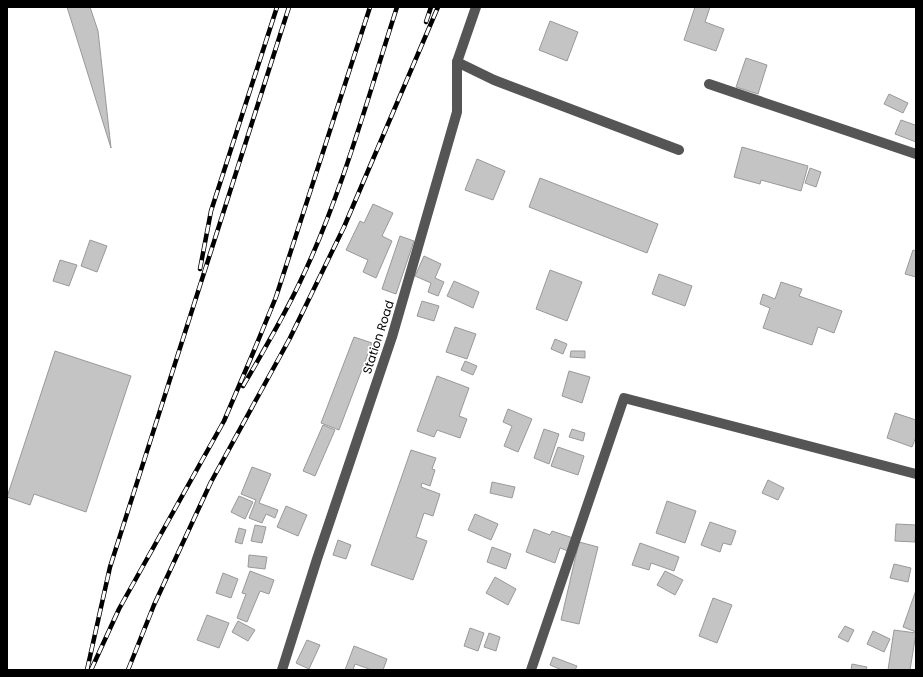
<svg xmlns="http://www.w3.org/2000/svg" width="923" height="677" font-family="Poppins,sans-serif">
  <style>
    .building { fill: #c4c4c4; stroke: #999 }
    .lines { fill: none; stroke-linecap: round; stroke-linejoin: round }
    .minor { stroke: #555; stroke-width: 10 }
    .rail-casing { stroke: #000; stroke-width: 4.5 }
    .rail { stroke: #fff; stroke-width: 3; stroke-dasharray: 9; stroke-linecap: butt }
    .labels { text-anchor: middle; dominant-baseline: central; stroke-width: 3.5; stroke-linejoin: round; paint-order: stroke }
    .street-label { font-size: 12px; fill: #000; stroke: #fff }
  </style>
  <rect width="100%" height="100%" fill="#fff"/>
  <g class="building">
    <polygon points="67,7 90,7 98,31 111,148"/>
    <polygon points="695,7 710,7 705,22 724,29 716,51 684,40"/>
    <polygon points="550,21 578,32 567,61 539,50"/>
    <polygon points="746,58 767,65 758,94 736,87"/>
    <polygon points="889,94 908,103 903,113 884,104"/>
    <polygon points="901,120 915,125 916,124 916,142 895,134"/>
    <polygon points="742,147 808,166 801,191 761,180 760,184 734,177"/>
    <polygon points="477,159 505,171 493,200 465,190"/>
    <polygon points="810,168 821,172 816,187 805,183"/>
    <polygon points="540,178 658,224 647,253 529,207"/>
    <polygon points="373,204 393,213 382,236 392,241 376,278 363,272 368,260 346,250 360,221 364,223"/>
    <polygon points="400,236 414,241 396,294 382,289"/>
    <polygon points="90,240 107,246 97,272 81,266"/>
    <polygon points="913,250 916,251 916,277 905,274"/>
    <polygon points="424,256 441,264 435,278 444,282 438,296 428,292 431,283 415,276"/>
    <polygon points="60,260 77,265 69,286 53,281"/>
    <polygon points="550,270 582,282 567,321 536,309"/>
    <polygon points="659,274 692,286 685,306 652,294"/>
    <polygon points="454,281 479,292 473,308 447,296"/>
    <polygon points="781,282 802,289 799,296 842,311 834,333 818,327 812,345 763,328 770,308 760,304 763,294 775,299"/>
    <polygon points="422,301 439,306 434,321 417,316"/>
    <polygon points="455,327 476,334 467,359 446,352"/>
    <polygon points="354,337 372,343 339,430 321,423"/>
    <polygon points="555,339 567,344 563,354 551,349"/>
    <polygon points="55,351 131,376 86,512 34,494 30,505 7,497"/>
    <polygon points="571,351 585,351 585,358 570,357"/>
    <polygon points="465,361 477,366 473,375 461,370"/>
    <polygon points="569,371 590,377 582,403 562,396"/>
    <polygon points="437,376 469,388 459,416 467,419 460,438 437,430 434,437 417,431"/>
    <polygon points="508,409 532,419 518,452 504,446 512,426 503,422"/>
    <polygon points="895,413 916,420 916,437 912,447 887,438"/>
    <polygon points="323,425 335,430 315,476 303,471"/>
    <polygon points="544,429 559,434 549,464 534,458"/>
    <polygon points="572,429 585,433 583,441 569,437"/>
    <polygon points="558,447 584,456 578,475 551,466"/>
    <polygon points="411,450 436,458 432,469 435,470 430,486 422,483 421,487 440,494 433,516 424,513 416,537 427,541 413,580 371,565"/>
    <polygon points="252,467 271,474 259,503 278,510 275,518 266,514 262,523 249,518 256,500 241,494"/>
    <polygon points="768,480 784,488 778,500 762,493"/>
    <polygon points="492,482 515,487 512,498 490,493"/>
    <polygon points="239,496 253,502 245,519 231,512"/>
    <polygon points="667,501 696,511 685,543 656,533"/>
    <polygon points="286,506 307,515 298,536 277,527"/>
    <polygon points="475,514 498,524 491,540 468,530"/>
    <polygon points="710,522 736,531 731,545 723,543 720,552 701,545"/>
    <polygon points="896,524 916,525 915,542 895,541"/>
    <polygon points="255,525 266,527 262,543 251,541"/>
    <polygon points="239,528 246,530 242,544 235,542"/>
    <polygon points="534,529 550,535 552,531 573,538 568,551 560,548 555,563 526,552"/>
    <polygon points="338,540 351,545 346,559 333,555"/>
    <polygon points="579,542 598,547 579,624 561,620"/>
    <polygon points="640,543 679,557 674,571 651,563 649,570 632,565"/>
    <polygon points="492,547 511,554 506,569 487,562"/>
    <polygon points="249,555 267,557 265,569 248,567"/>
    <polygon points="894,564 911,568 908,582 890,578"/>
    <polygon points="250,571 274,580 269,594 260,591 247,622 237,618 246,594 242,593"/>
    <polygon points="665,571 683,580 675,595 657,585"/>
    <polygon points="223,573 238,579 231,598 216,593"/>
    <polygon points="495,577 516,589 508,605 486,593"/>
    <polygon points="916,590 916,632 903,627"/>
    <polygon points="713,598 732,605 717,643 699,636"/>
    <polygon points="207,615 229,623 219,648 197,640"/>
    <polygon points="238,621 255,630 248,641 232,632"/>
    <polygon points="845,626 854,630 848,642 838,637"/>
    <polygon points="470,628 484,633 478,651 464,646"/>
    <polygon points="894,630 916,633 910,670 888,670"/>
    <polygon points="873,631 890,639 884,652 867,644"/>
    <polygon points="489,633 500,637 496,651 484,647"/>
    <polygon points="307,640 320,645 309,669 296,663"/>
    <polygon points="354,646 387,659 383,670 372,670 355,664 353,670 345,670"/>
    <polygon points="553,657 577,666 575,670 562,670 550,665"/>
    <polygon points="852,664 867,667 866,670 851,670"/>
  </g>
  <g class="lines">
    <g class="minor">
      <polyline points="457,62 494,80 679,150"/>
      <polyline points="709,84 916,154"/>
      <polyline points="282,670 317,559 392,337 457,112 457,62 476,7"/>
      <polyline points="531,670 624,398 916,474"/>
    </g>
    <g class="rail-casing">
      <g id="rail">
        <polyline points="426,22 431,7"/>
        <polyline points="200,269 211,211 277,7"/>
        <path d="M243,386C263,352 283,318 300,282C341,197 368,97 397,7"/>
        <polyline points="87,670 110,567 289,7"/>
        <polyline points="91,670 119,609 224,421 253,353 276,297 370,7"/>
        <polyline points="128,670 154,605 211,482 290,338 344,227 438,7"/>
      </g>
    </g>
    <use href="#rail" class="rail"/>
  </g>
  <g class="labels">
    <g class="street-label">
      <text transform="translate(378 337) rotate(-72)">Station Road</text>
    </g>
  </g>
  <rect width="923" height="677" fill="none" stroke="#000000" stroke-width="16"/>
</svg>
